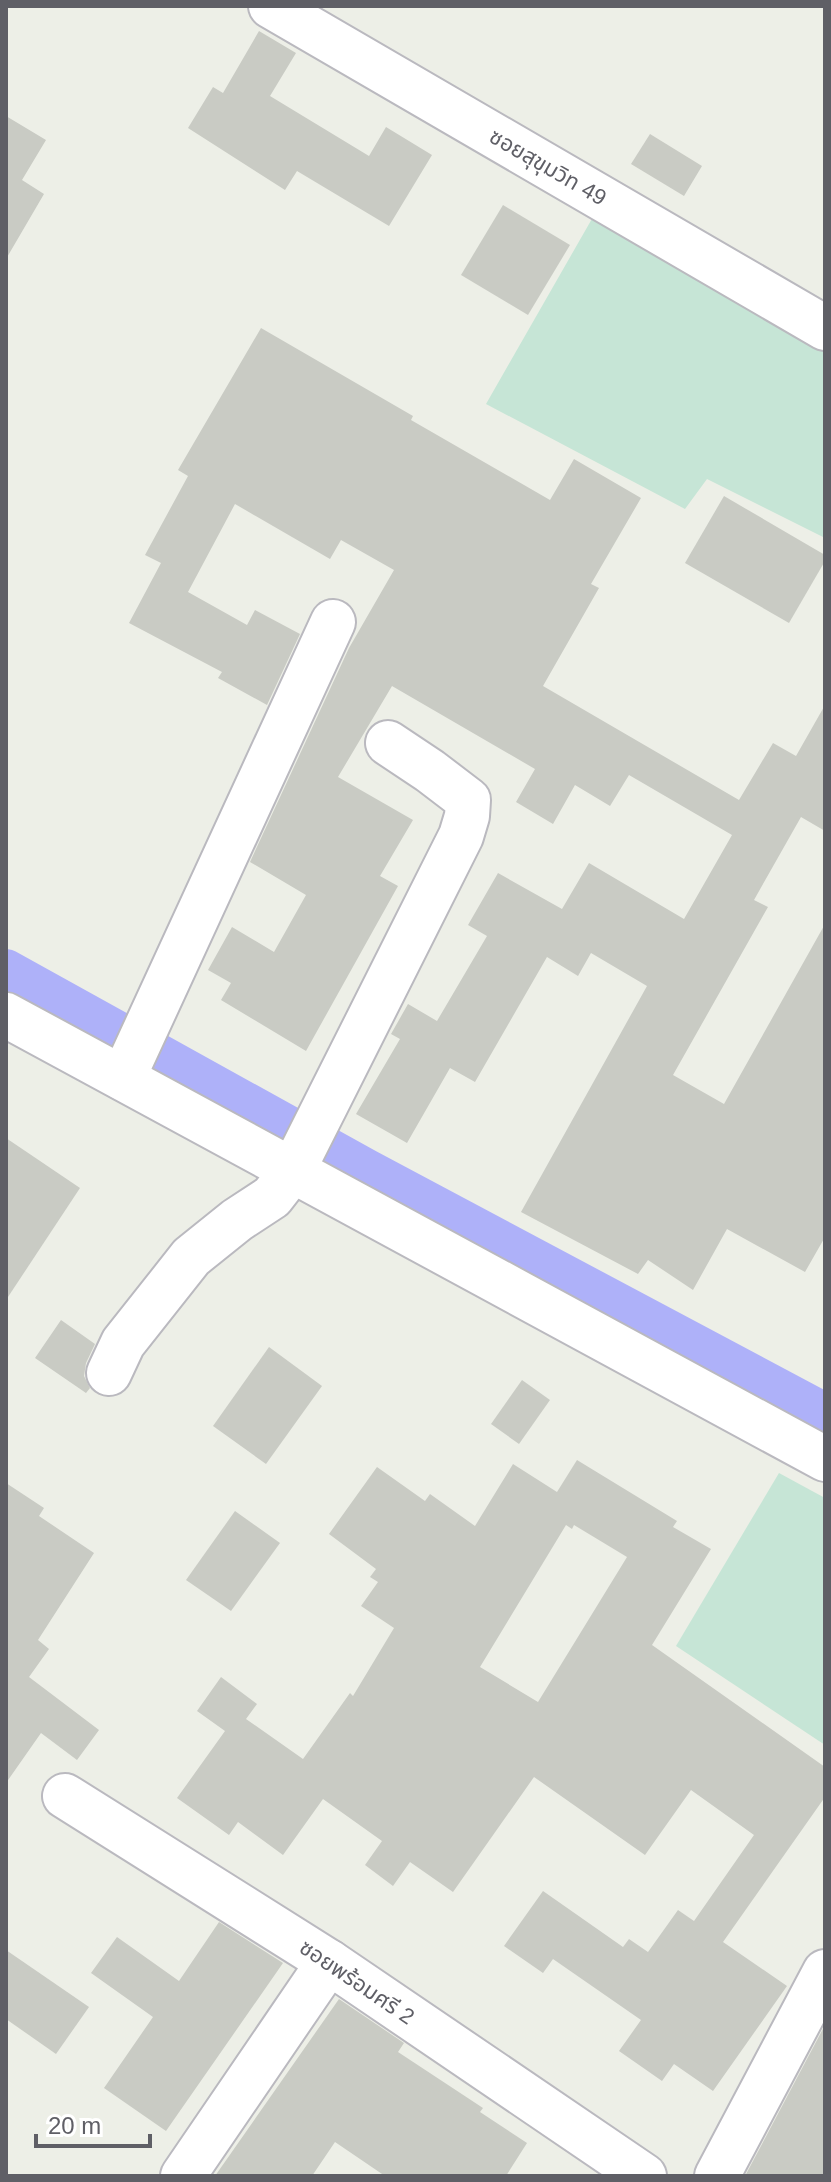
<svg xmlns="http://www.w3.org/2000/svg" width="831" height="2182" font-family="Helvetica,'Noto Sans Thai',sans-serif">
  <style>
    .green { fill: #c6e5d6 }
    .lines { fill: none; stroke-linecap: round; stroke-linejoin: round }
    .canal { stroke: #aeb1f9; stroke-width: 40 }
    .building { fill: #c9cbc4; fill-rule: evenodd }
    .minor-casing { stroke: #bab9bf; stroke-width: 48 }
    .minor { stroke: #fff; stroke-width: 44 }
    .labels { text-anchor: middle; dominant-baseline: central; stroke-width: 6; stroke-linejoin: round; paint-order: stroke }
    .street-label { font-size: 22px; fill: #5f5f66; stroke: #fff }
  </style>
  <rect width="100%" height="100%" fill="#edefe7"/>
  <g class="green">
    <polygon points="593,217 825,346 825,538 707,479 685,509 486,404"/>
    <polygon points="779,1473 825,1498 825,1745 676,1646"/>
  </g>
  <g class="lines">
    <polyline class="canal" points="6,969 367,1169 825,1413"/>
  </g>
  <g class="building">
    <polygon points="259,31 296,53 270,96 369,156 386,127 432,155 389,226 297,171 285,190 188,128 213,87 223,93"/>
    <polygon points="6,116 46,140 22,180 44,194 6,259"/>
    <polygon points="650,134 702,166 684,196 631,164"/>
    <polygon points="503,205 570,245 528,315 461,275"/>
    <polygon points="261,328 413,416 411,420 550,500 574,459 641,498 591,584 599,588 543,686 739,800 773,743 796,756 825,705 825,831 801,817 754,900 768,907 673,1075 724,1104 825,924 825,1237 805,1272 727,1229 693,1290 648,1260 638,1274 521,1212 647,986 591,953 578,976 547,957 475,1082 450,1068 407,1143 356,1114 400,1039 391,1034 408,1004 437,1021 487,936 468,925 498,873 562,909 589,863 684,919 732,835 629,775 610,806 575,785 553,824 516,802 535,769 392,686 338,777 413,820 380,876 398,886 306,1051 221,1000 231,983 208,970 232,927 274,952 306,895 250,862 349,648 394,570 341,540 330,559 235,504 188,592 247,625 255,610 300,634 267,705 218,678 222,672 129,623 161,563 145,555 188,476 178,470"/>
    <polygon points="724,496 825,555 825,561 789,623 685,563"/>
    <polygon points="6,1138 80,1188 6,1300"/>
    <polygon points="61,1320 95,1344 86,1363 84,1376 90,1388 86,1393 35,1358"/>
    <polygon points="269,1347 322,1386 266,1464 213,1426"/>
    <polygon points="522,1380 550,1400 519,1444 491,1424"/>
    <path d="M577,1460L677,1521L673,1527L711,1549L652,1645L825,1767V1797L723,1942L787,1986L713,2091L674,2064L662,2081L619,2051L641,2020L553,1959L543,1973L504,1946L543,1891L623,1947L629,1939L648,1952L678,1910L694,1921L754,1835L691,1790L645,1855L534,1777L453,1892L410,1862L393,1886L365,1865L382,1841L323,1799L283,1855L238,1822L229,1835L177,1798L225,1731L197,1711L221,1677L257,1704L246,1719L303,1759L350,1693L353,1696L394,1628L361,1606L378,1582L370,1577L376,1569L329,1534L377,1467L425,1501L430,1494L475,1526L513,1464L557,1492ZM566,1525L572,1529L574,1525L627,1557L538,1702L480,1667Z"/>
    <polygon points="6,1483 44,1508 39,1516 94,1553 38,1640 49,1649 29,1677 99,1730 77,1760 41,1733 6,1783"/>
    <polygon points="235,1511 280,1543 231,1611 186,1580"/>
    <polygon points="219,1922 283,1963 166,2131 104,2088 153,2017 91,1973 117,1937 179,1981"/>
    <polygon points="6,1950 89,2007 56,2054 6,2019"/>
    <polygon points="339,1999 404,2043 398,2052 483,2108 480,2112 527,2143 506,2176 385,2176 335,2142 312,2176 215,2176"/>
    <polygon points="825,2025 825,2176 745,2176"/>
  </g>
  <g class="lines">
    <g class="minor-casing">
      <g id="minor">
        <polyline points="271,6 825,328"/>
        <polyline points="6,1015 825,1459"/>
        <polyline points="123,1078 333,622"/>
        <polyline points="109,1373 123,1343 191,1257 237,1220 272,1197 293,1170 461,836 467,816 468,800 430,771 388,743"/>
        <polyline points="65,1796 329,1962 644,2176"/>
        <polyline points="183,2176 329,1962"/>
        <polyline points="717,2176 825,1972"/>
      </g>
    </g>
    <use href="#minor" class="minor"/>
  </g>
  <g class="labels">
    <g class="street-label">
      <text transform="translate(548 167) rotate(30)">ซอยสุขุมวิท 49</text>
      <text transform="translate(357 1982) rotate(34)">ซอยพร้อมศรี 2</text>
    </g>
  </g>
  <rect width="831" height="2182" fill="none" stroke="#5f5f66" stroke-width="16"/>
  <path d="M36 2134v12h114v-12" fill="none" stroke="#5f5f66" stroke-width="4"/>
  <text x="48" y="2134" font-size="24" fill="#5f5f66" stroke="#ffffff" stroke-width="6" paint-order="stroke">20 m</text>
</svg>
